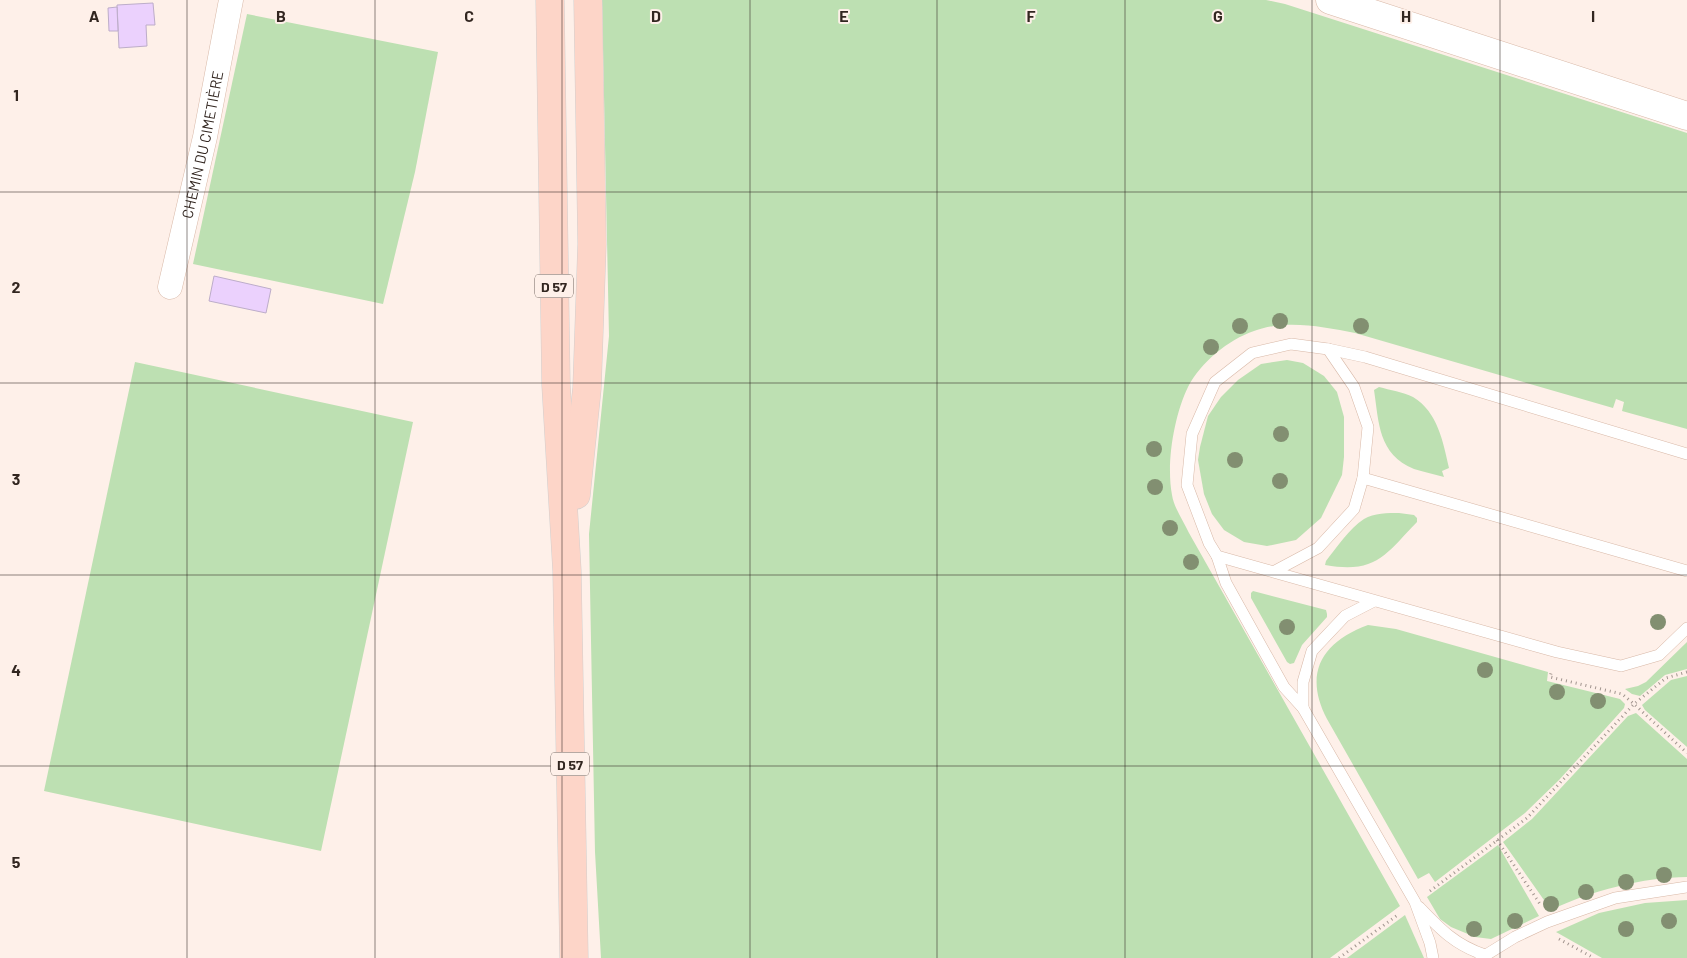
<svg xmlns="http://www.w3.org/2000/svg" width="1687" height="958" font-family="Barlow,sans-serif">
  <style>
    .green { fill: #bde0b2 }
    .building { fill: #ebd1fd; stroke: #bdadc9 }
    .lines { fill: none; stroke-linecap: round; stroke-linejoin: round }
    .service-casing { stroke: #d8b8a7; stroke-width: 12 }
    .minor-casing { stroke: #d8b8a7; stroke-width: 25 }
    .tertiary-casing { stroke: #d8b8a7; stroke-width: 29 }
    .primary-casing { stroke: #d2cfce; stroke-width: 29 }
    .path { stroke: #a1948e; stroke-width: 3; stroke-dasharray: 1 4; stroke-linecap: butt }
    .service { stroke: #fff; stroke-width: 11 }
    .minor { stroke: #fff; stroke-width: 24 }
    .tertiary { stroke: #fff; stroke-width: 28 }
    .primary { stroke: #fdd5c8; stroke-width: 28 }
    .tree { fill: #828f71 }
    .grid { fill: none; stroke: #322620; stroke-width: 1; stroke-opacity: 0.55 }
    .labels { text-anchor: middle; dominant-baseline: central; stroke-width: 4; stroke-linejoin: round; paint-order: stroke }
    .shield { fill: #fef0e9; stroke: #6f635c; stroke-width: 1 }
    .shield-label { font-size: 14px; font-weight: bold; fill: #322620 }
    .street-label { font-size: 15px; fill: #322620; stroke: #fef0e9 }
    .grid-label { font-size: 16px; text-anchor: middle; font-weight: bold; fill: #322620; stroke: #fef0e9; stroke-width: 4; stroke-linejoin: round; paint-order: stroke }
  </style>
  <rect width="100%" height="100%" fill="#fef0e9"/>
  <g class="green">
    <path d="M602,0H1266L1285,4L1687,133V429L1622,411L1624,402L1616,399L1613,408L1355,333C1323,327 1286,319 1254,331C1228,340 1201,362 1188,387C1174,416 1166,463 1172,495C1174,508 1184,522 1189,533L1400,906L1330,958H601L595,852L589,534L609,336Z"/>
    <polygon points="247,14 438,52 415,172 383,304 193,264"/>
    <polygon points="1287,360 1303,363 1324,376 1337,392 1344,417 1344,457 1342,475 1321,518 1296,540 1267,546 1244,542 1224,530 1212,514 1204,494 1198,460 1200,447 1208,416 1221,397 1238,380 1261,364"/>
    <polygon points="135,362 413,422 321,851 44,791"/>
    <path d="M1379,387C1390,390 1403,392 1413,397C1438,412 1443,442 1449,468L1442,471L1444,477C1434,474 1423,472 1414,469C1378,454 1379,423 1374,390Z"/>
    <path d="M1399,513L1414,515L1417,518V522C1385,555 1376,574 1325,565L1326,561C1337,547 1349,529 1364,519C1374,513 1388,513 1399,513Z"/>
    <polygon points="1253,591 1326,610 1327,614 1327,617 1302,645 1294,663 1290,664 1287,662 1251,598 1251,593"/>
    <path d="M1368,625L1396,629L1548,672L1547,681L1620,699L1625,704L1624,708L1559,780L1525,813L1435,882L1429,873L1418,879L1327,719C1303,673 1322,642 1368,625Z"/>
    <polygon points="1687,642 1687,669 1665,675 1640,696 1632,694 1625,689 1638,686 1646,682"/>
    <polygon points="1687,676 1687,747 1645,710 1642,705 1671,680"/>
    <path d="M1636,713L1687,759V877C1645,877 1589,891 1551,910L1503,842L1532,819L1628,716Z"/>
    <polygon points="1498,845 1539,916 1491,939 1475,937 1451,927 1440,919 1427,897"/>
    <polygon points="1687,900 1687,958 1602,958 1556,932 1599,913 1645,903"/>
    <polygon points="1405,915 1424,958 1347,958"/>
  </g>
  <g class="building">
    <polygon points="153,3 155,25 146,25 147,46 119,48 117,5"/>
    <polygon points="117,7 118,31 109,31 108,8"/>
    <polygon points="214,276 271,289 266,313 209,301"/>
  </g>
  <g class="lines">
    <g class="service-casing">
      <g id="service">
        <polyline points="1328,349 1365,357 1687,454"/>
        <polyline points="1363,478 1687,571"/>
        <polyline points="1217,556 1226,583 1284,687 1303,708 1415,902 1430,943 1433,958"/>
        <polyline points="1273,572 1318,548 1354,509 1363,478 1368,427 1354,387 1328,349 1291,344 1252,353 1215,382 1192,434 1187,485 1209,543 1217,556 1557,652 1621,666 1659,655 1687,628"/>
        <polyline points="1303,708 1303,682 1312,651 1345,616 1374,601"/>
        <path d="M1419,907C1440,929 1455,945 1485,955"/>
        <polyline points="1481,958 1515,937 1547,922 1615,898 1687,887"/>
      </g>
    </g>
    <g class="minor-casing">
      <g id="minor">
        <path id="s1" d="M170,287L205,137L231,0"/>
      </g>
    </g>
    <g class="tertiary-casing">
      <polyline id="tertiary" points="1330,0 1687,116"/>
    </g>
    <g class="primary-casing">
      <g id="primary">
        <polyline points="550,0 556,385 567,571 574,958"/>
        <polyline points="576,495 587,388 592,244 588,0"/>
      </g>
    </g>
    <g class="path">
      <polyline points="1687,672 1666,678 1634,704 1687,753"/>
      <polyline points="1497,840 1540,904"/>
      <polyline points="1430,891 1527,818 1634,704 1622,694 1550,677 1552,670"/>
      <polyline points="1559,939 1594,958"/>
      <polyline points="1339,958 1399,914"/>
    </g>
    <use href="#service" class="service"/>
    <use href="#minor" class="minor"/>
    <use href="#tertiary" class="tertiary"/>
    <use href="#primary" class="primary"/>
  </g>
  <g class="tree">
    <circle cx="1280" cy="321" r="8"/>
    <circle cx="1240" cy="326" r="8"/>
    <circle cx="1361" cy="326" r="8"/>
    <circle cx="1211" cy="347" r="8"/>
    <circle cx="1281" cy="434" r="8"/>
    <circle cx="1154" cy="449" r="8"/>
    <circle cx="1235" cy="460" r="8"/>
    <circle cx="1280" cy="481" r="8"/>
    <circle cx="1155" cy="487" r="8"/>
    <circle cx="1170" cy="528" r="8"/>
    <circle cx="1191" cy="562" r="8"/>
    <circle cx="1658" cy="622" r="8"/>
    <circle cx="1287" cy="627" r="8"/>
    <circle cx="1485" cy="670" r="8"/>
    <circle cx="1557" cy="692" r="8"/>
    <circle cx="1598" cy="701" r="8"/>
    <circle cx="1664" cy="875" r="8"/>
    <circle cx="1626" cy="882" r="8"/>
    <circle cx="1586" cy="892" r="8"/>
    <circle cx="1551" cy="904" r="8"/>
    <circle cx="1515" cy="921" r="8"/>
    <circle cx="1669" cy="921" r="8"/>
    <circle cx="1474" cy="929" r="8"/>
    <circle cx="1626" cy="929" r="8"/>
  </g>
  <path class="grid" d="M187,0V958M375,0V958M562,0V958M750,0V958M937,0V958M1125,0V958M1312,0V958M1500,0V958M0,192H1687M0,383H1687M0,575H1687M0,766H1687"/>
  <g class="labels">
    <g class="shield">
      <rect x="535" y="274.5" width="38" height="23" rx="4"/>
      <rect x="551" y="752.5" width="38" height="23" rx="4"/>
    </g>
    <g class="shield-label">
      <text x="554" y="286">D 57</text>
      <text x="570" y="764">D 57</text>
    </g>
    <g class="street-label">
      <text stroke="none"><textPath href="#s1" startOffset="146">CHEMIN DU CIMETIÈRE</textPath></text>
    </g>
  </g>
  <g class="grid-label">
    <text x="94" y="22">A</text>
    <text x="281" y="22">B</text>
    <text x="469" y="22">C</text>
    <text x="656" y="22">D</text>
    <text x="844" y="22">E</text>
    <text x="1031" y="22">F</text>
    <text x="1218" y="22">G</text>
    <text x="1406" y="22">H</text>
    <text x="1593" y="22">I</text>
    <text x="16" y="101">1</text>
    <text x="16" y="293">2</text>
    <text x="16" y="485">3</text>
    <text x="16" y="676">4</text>
    <text x="16" y="868">5</text>
  </g>
</svg>
